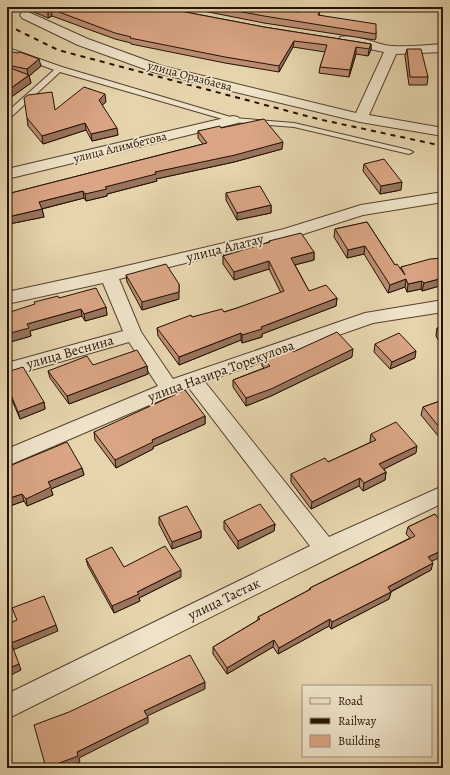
<svg xmlns="http://www.w3.org/2000/svg" width="450" height="775" font-family="Alegreya,serif">
  <style>
    .lines { fill: none; stroke-linecap: round; stroke-linejoin: round }
    .lane-casing { stroke: #55422d; stroke-width: 2 }
    .street-casing { stroke: #55422d; stroke-width: 2 }
    .lane { fill: #eee3c9; fill-rule: evenodd }
    .street { fill: #eee3c9; fill-rule: evenodd }
    .rail { stroke: #251103; stroke-width: 2; stroke-dasharray: 5 5; stroke-linecap: butt }
    .wall { fill: #bb8e72; stroke: #251103 }
    .shaded-wall { fill: #98745c; stroke: #251103 }
    .building { fill: #d9a584; stroke: #251103 }
    .labels { text-anchor: middle; dominant-baseline: central; stroke-width: 3.5; stroke-linejoin: round; paint-order: stroke }
    .far-street-label { font-size: 12px; fill: #251103; stroke: #eee3c9 }
    .street-label { font-size: 14px; fill: #251103; stroke: #eee3c9 }
  </style>
  <rect width="100%" height="100%" fill="#e5d4ac"/>
  <filter id="stains"><feTurbulence type="fractalNoise" baseFrequency=".005" numOctaves="4"/><feColorMatrix values="0 0 0 0 .2 0 0 0 0 .09 0 0 0 0 .02 0 0 0 .5 -.17"/></filter>
  <radialGradient id="worn" r=".72"><stop offset=".6" stop-color="#630" stop-opacity="0"/><stop offset="1" stop-color="#630" stop-opacity=".3"/></radialGradient>
  <g class="lines">
    <g class="lane-casing">
      <polygon id="lane" points="7,48 11,49 62,67 234,118 294,123 409,150 413,152 409,154 294,127 233,122 60,72 10,118 7,118 7,112 54,70 7,52"/>
    </g>
    <g class="street-casing">
      <g id="street">
        <path d="M26,11L88,39L162,66L356,113L384,52L340,43L339,40L340,37C358,33 375,45 393,46C409,47 426,45 443,44V52L396,54L369,115L443,128V136L360,122L153,72L78,45L22,18L20,15L22,12Z"/>
        <polygon points="233,116 238,117 240,120 238,123 7,179 7,169"/>
        <polygon points="443,192 443,202 363,215 294,237 119,279 141,332 173,379 365,313 443,300 443,312 373,323 205,382 329,537 443,486 443,503 333,556 7,719 7,694 310,546 189,388 7,466 7,449 158,386 129,342 7,377 7,363 123,331 103,283 7,304 7,292 109,270 284,229 361,205"/>
      </g>
    </g>
    <use href="#lane" class="lane"/>
    <use href="#street" class="street"/>
    <polyline class="rail" points="7,25 58,50 318,119 443,146"/>
  </g>
  <g class="wall">
    <polygon points="22,7 159,7 264,27 371,44 371,50 368,56 356,54 349,77 319,73 320,67 325,52 293,47 279,72 225,63 131,44 131,43 115,39 52,16 48,18"/>
    <polygon points="183,7 266,7 298,12 320,11 319,15 376,31 376,38 375,40 264,23"/>
    <polygon points="407,49 428,77 427,85 409,85 405,56"/>
    <polygon points="7,51 41,66 29,76 31,83 7,100"/>
    <polygon points="106,102 102,105 118,135 92,141 86,130 43,144 28,126 27,118 55,110"/>
    <polygon points="221,128 282,149 234,162 156,179 157,181 107,194 107,196 86,201 84,198 42,209 44,217 9,224 7,218 7,194 203,144 198,138 198,131"/>
    <polygon points="364,164 401,190 380,194 363,171"/>
    <polygon points="226,193 271,205 271,213 237,220 226,200"/>
    <polygon points="367,222 395,265 401,269 401,267 443,258 443,285 422,291 421,289 407,292 405,287 388,293 364,254 347,258 334,237 335,229"/>
    <polygon points="269,241 314,252 314,260 295,265 309,291 337,298 336,306 262,334 262,337 242,343 241,340 179,365 158,336 157,328 192,317 224,312 237,308 281,293 269,269 234,280 223,264 223,256 269,242"/>
    <polygon points="126,275 179,299 142,310 127,282"/>
    <polygon points="59,298 106,307 107,315 85,321 82,316 30,331 31,336 7,343"/>
    <polygon points="443,327 443,348 436,336 437,328"/>
    <polygon points="375,344 415,358 390,369 374,352"/>
    <polygon points="293,352 352,357 271,396 246,406 233,387 233,380 264,368 262,366 262,358"/>
    <polygon points="93,365 147,366 148,374 69,404 50,378 48,371"/>
    <polygon points="7,372 44,402 45,409 20,419 7,388"/>
    <polygon points="443,400 443,442 421,415 423,407"/>
    <polygon points="205,416 205,424 153,447 153,449 116,468 95,440 94,432"/>
    <polygon points="371,434 416,453 384,469 386,472 385,480 363,491 359,486 311,509 291,482 291,474 328,462 371,442 370,441"/>
    <polygon points="7,467 82,468 84,475 51,489 53,495 27,506 24,501 7,507 7,475 9,475 7,470"/>
    <polygon points="435,514 431,570 391,592 389,599 331,629 329,626 278,654 273,647 227,674 213,654 213,647 258,620 258,617 309,590 310,588 410,538 406,534 408,527"/>
    <polygon points="159,517 201,531 201,538 172,549 159,524"/>
    <polygon points="224,521 275,524 274,531 238,549 224,529"/>
    <polygon points="86,559 124,567 181,577 139,598 140,601 114,613 88,566"/>
  </g>
  <g class="shaded-wall">
    <polygon points="51,9 52,16 48,18 48,12"/>
    <polygon points="294,41 293,47 279,72 279,66"/>
    <polygon points="371,44 371,50 368,56 369,49"/>
    <polygon points="356,47 356,54 349,77 350,70"/>
    <polygon points="39,59 41,66 29,76 31,83 7,100 7,91 28,76 27,69"/>
    <polygon points="105,94 106,102 100,107 99,100"/>
    <polygon points="85,123 86,130 43,144 42,136"/>
    <polygon points="117,128 118,135 92,141 91,134"/>
    <polygon points="283,142 282,149 234,162 156,179 157,181 107,194 107,196 86,201 85,194 105,187 155,172"/>
    <polygon points="402,182 401,190 380,194 381,186"/>
    <polygon points="83,191 84,198 41,209 39,202"/>
    <polygon points="271,205 271,213 237,220 237,213"/>
    <polygon points="42,209 44,217 9,224 8,217"/>
    <polygon points="365,246 364,254 347,258 348,250"/>
    <polygon points="314,252 314,260 290,266 291,258"/>
    <polygon points="269,261 269,269 234,280 234,272"/>
    <polygon points="443,278 443,285 422,291 424,283"/>
    <polygon points="406,279 405,287 388,293 390,285"/>
    <polygon points="422,281 421,289 407,292 408,284"/>
    <polygon points="179,284 179,299 142,310 142,302"/>
    <polygon points="337,298 336,306 262,334 262,337 242,343 242,335 261,327"/>
    <polygon points="106,307 107,315 85,321 84,314"/>
    <polygon points="81,309 82,316 30,331 31,336 7,343 7,334 27,324"/>
    <polygon points="241,333 241,340 179,365 179,357"/>
    <polygon points="353,349 352,357 271,396 246,406 246,398"/>
    <polygon points="416,351 415,358 390,369 392,362"/>
    <polygon points="147,366 148,374 69,404 67,396"/>
    <polygon points="44,402 45,409 20,419 18,412"/>
    <polygon points="205,416 205,424 153,447 153,449 116,468 115,460 152,440"/>
    <polygon points="417,446 416,453 378,472 379,464"/>
    <polygon points="82,468 84,475 51,489 53,495 27,506 26,499 48,482"/>
    <polygon points="386,472 385,480 363,491 364,483"/>
    <polygon points="360,478 359,486 311,509 312,502"/>
    <polygon points="22,494 24,501 7,507 7,499"/>
    <polygon points="275,524 274,531 238,549 238,541"/>
    <polygon points="201,531 201,538 172,549 172,542"/>
    <polygon points="443,550 443,556 426,564 428,557"/>
    <polygon points="433,563 431,570 386,594 388,587"/>
    <polygon points="181,570 181,577 139,598 140,601 114,613 112,606 137,592"/>
    <polygon points="391,592 389,599 331,629 332,622"/>
    <polygon points="330,619 329,626 278,654 279,648"/>
    <polygon points="56,625 58,631 13,650 11,643"/>
    <polygon points="274,640 273,647 227,674 227,668"/>
    <polygon points="19,664 21,670 7,677 7,669"/>
    <polygon points="205,682 205,689 145,717 144,711"/>
    <polygon points="148,717 148,723 79,758 80,762 63,768 47,768 77,752"/>
  </g>
  <g class="building">
    <polygon points="36,7 159,7 264,27 371,44 369,49 356,47 350,70 320,67 327,45 294,41 279,66 225,57 130,38 131,37 115,33 51,9 48,12"/>
    <polygon points="215,7 266,7 298,12 300,8 320,11 318,15 376,24 376,34 264,16"/>
    <polygon points="407,49 421,49 428,77 410,77"/>
    <polygon points="7,51 18,53 20,52 39,59 27,69 7,65"/>
    <polygon points="10,68 29,75 7,91 7,70"/>
    <polygon points="84,87 105,94 99,100 117,128 91,134 85,123 42,136 27,118 24,98 28,95 52,92 55,110"/>
    <polygon points="264,119 283,142 235,155 155,172 156,174 105,187 107,189 85,194 83,191 39,202 42,209 8,217 7,215 7,194 207,143 198,131 220,126 221,128"/>
    <polygon points="384,159 402,182 381,186 364,164"/>
    <polygon points="260,186 271,205 237,213 226,193"/>
    <polygon points="367,222 395,265 397,264 405,275 401,267 430,259 443,258 443,274 441,274 443,276 443,278 424,283 422,281 408,284 406,279 390,285 365,246 348,250 335,229"/>
    <polygon points="301,233 314,252 291,258 309,291 326,285 337,298 261,327 262,329 242,335 241,333 179,357 157,328 191,315 192,317 222,309 224,312 237,308 284,291 269,261 234,272 223,256 270,242 269,241"/>
    <polygon points="166,264 179,284 179,292 142,302 126,275"/>
    <polygon points="96,288 106,307 84,314 81,309 27,324 29,328 7,334 7,313 35,304 34,302 58,296 59,298"/>
    <polygon points="443,327 443,338 437,328"/>
    <polygon points="337,332 353,349 271,389 246,398 233,380 270,366 262,358 288,347 293,352"/>
    <polygon points="399,333 416,351 392,362 375,344"/>
    <polygon points="137,350 147,366 67,396 48,371 87,356 93,365"/>
    <polygon points="23,367 44,402 18,412 7,385 7,372"/>
    <polygon points="185,390 205,416 152,440 153,442 115,460 94,432"/>
    <polygon points="443,400 443,432 423,407"/>
    <polygon points="396,422 417,446 379,464 386,472 364,483 360,478 312,502 291,474 325,458 328,462 376,440 371,434"/>
    <polygon points="67,442 82,468 48,482 51,487 26,499 22,494 7,499 7,475 11,474 7,468 7,467"/>
    <polygon points="260,504 275,524 238,541 224,521"/>
    <polygon points="187,506 201,531 172,542 159,517"/>
    <polygon points="435,514 439,519 443,518 443,550 428,557 433,563 388,587 391,592 332,622 330,619 279,648 274,640 227,668 213,647 260,619 258,617 311,589 310,588 415,536 408,527"/>
    <polygon points="165,546 181,570 137,592 139,594 112,606 86,559 112,547 124,567"/>
    <polygon points="44,596 56,625 11,643 19,664 7,669 7,624 17,620 12,608"/>
    <polygon points="190,655 205,682 144,711 148,717 77,752 78,756 46,768 34,725 69,712"/>
  </g>
  <g class="labels">
    <g class="far-street-label">
      <text transform="translate(190 76) rotate(15)">улица Оразбаева</text>
      <text transform="translate(120 147) rotate(-14)">улица Алимбетова</text>
    </g>
    <g class="street-label">
      <text transform="translate(225 248) rotate(-14)">улица Алатау</text>
      <text transform="translate(70 352) rotate(-16)">улица Веснина</text>
      <text transform="translate(221 371) rotate(-20)">улица Назира Торекулова</text>
      <text transform="translate(224 599) rotate(-26)">улица Тастак</text>
    </g>
  </g>
  <rect width="450" height="775" fill="none" stroke="#e5d4ac" stroke-width="24"/>
  <rect x="8" y="8" width="434" height="759" fill="none" stroke="#251103" stroke-width="2"/>
  <rect x="12" y="12" width="426" height="751" fill="none" stroke="#251103"/>
  <rect x="302" y="685" width="130" height="72" fill="#eee3c9" stroke="#9e8f7a"/>
  <rect x="310" y="698" width="20" height="6" fill="#eee3c9" stroke="#9e8f7a"/>
  <text x="338" y="705" font-size="12" fill="#251103">Road</text>
  <rect x="310" y="718" width="20" height="6" fill="#251103" stroke="#9e8f7a"/>
  <text x="338" y="725" font-size="12" fill="#251103">Railway</text>
  <rect x="310" y="735" width="20" height="12" fill="#d9a584" stroke="#9e8f7a"/>
  <text x="338" y="745" font-size="12" fill="#251103">Building</text>
  <rect width="100%" height="100%" filter="url(#stains)"/>
  <rect width="100%" height="100%" fill="url(#worn)"/>
</svg>
